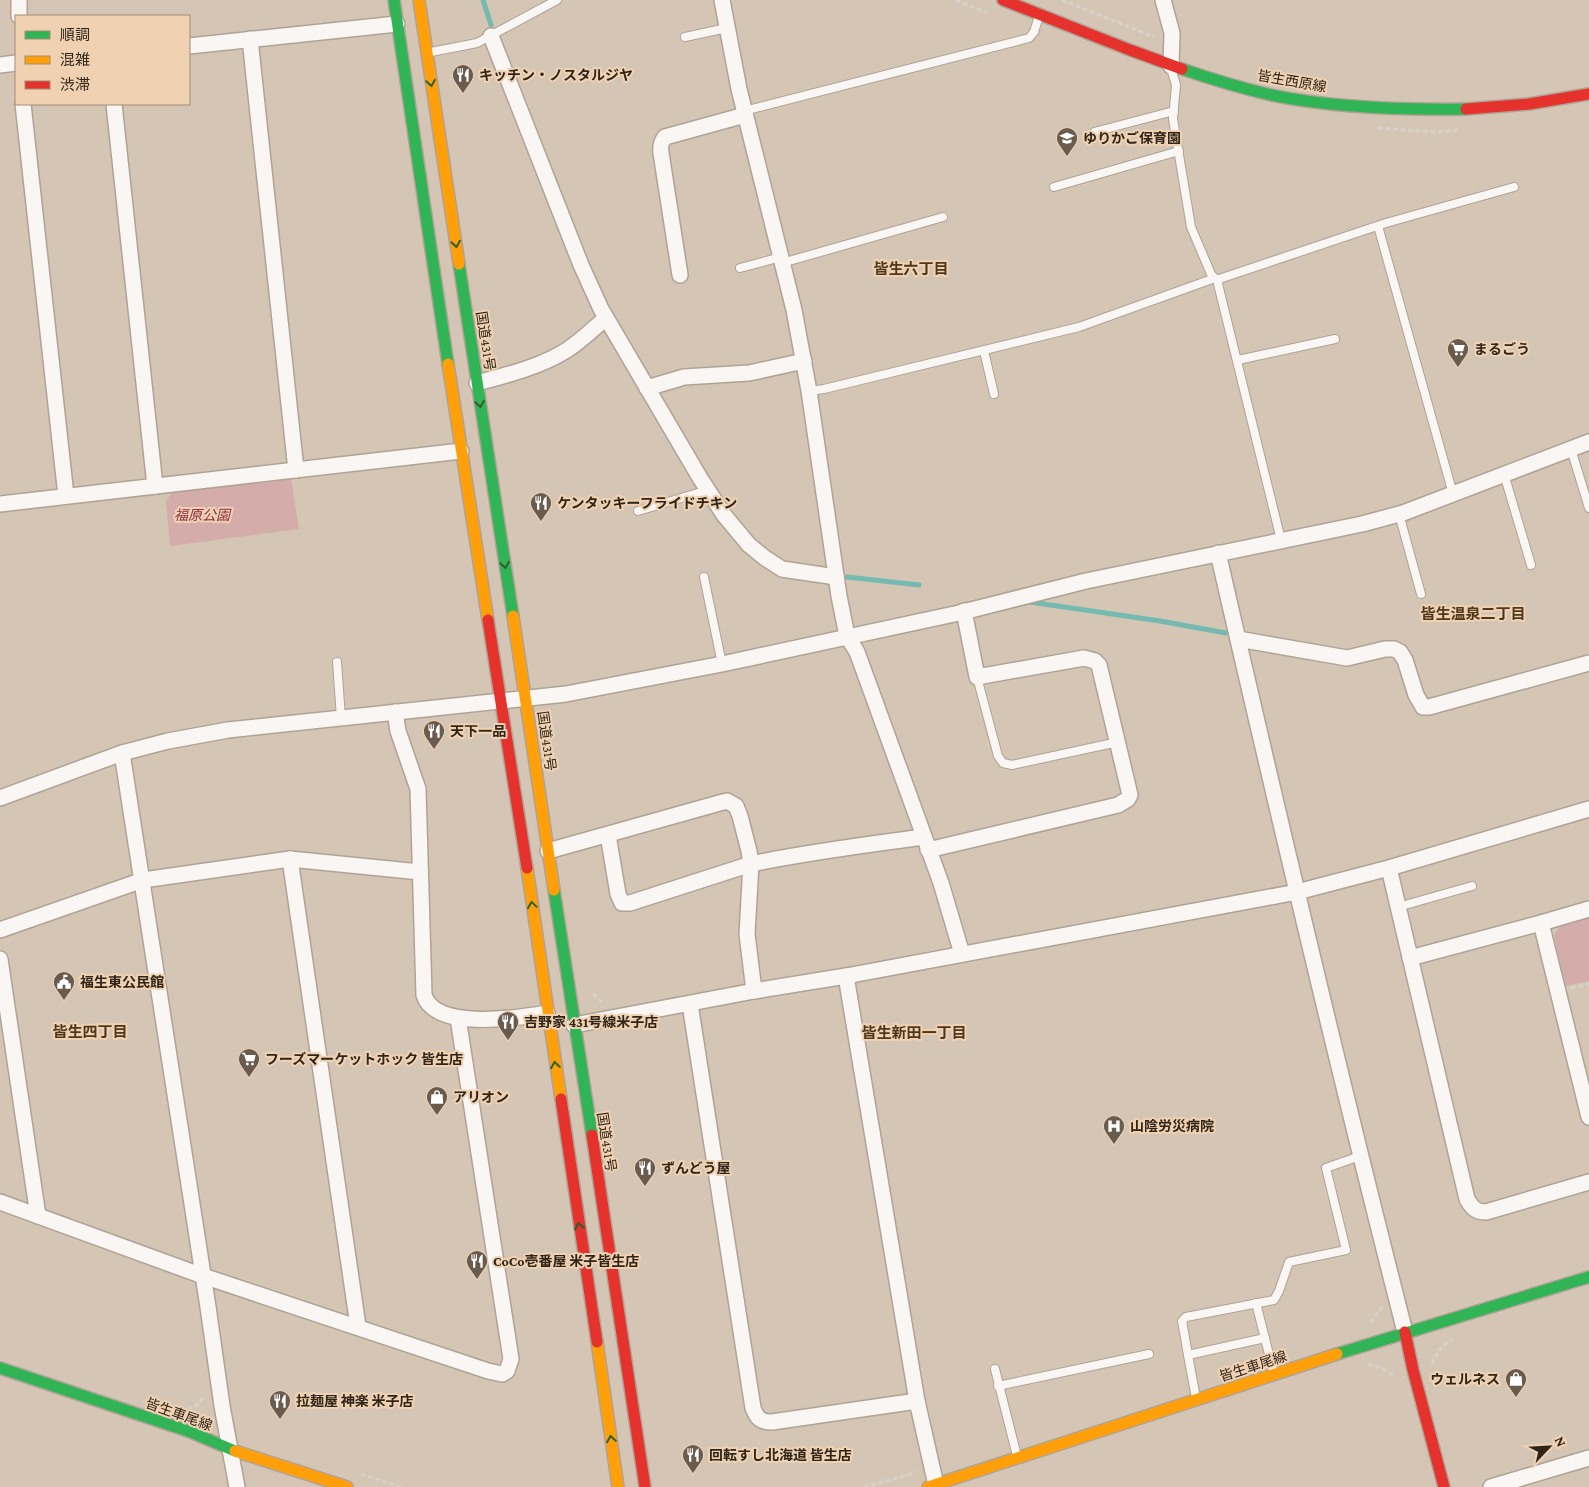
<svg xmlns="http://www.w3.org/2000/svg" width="1589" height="1487" font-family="'Crimson Pro','Noto Sans JP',serif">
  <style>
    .green { fill: #d4adab }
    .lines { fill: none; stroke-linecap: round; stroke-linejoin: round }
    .stream { stroke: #74bab0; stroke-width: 5 }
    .lane-casing { stroke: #b0a396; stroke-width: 10 }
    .street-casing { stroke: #b0a396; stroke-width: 18 }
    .fast-casing { stroke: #b0a396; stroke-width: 14 }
    .slow-casing { stroke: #b0a396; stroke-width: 14 }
    .jam-casing { stroke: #b0a396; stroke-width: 14 }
    .path { stroke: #d6d1cb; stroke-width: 3; stroke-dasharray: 5 2.5; stroke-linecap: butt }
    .lane { stroke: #f9f6f4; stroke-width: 8 }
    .street { stroke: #f9f6f4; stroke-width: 15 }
    .fast { stroke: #30b455; stroke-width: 11 }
    .slow { stroke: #ff9f0a; stroke-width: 11 }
    .jam { stroke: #e5322d; stroke-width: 11 }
    .oneway { stroke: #2f5e30 }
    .labels { text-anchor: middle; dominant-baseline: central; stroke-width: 4; stroke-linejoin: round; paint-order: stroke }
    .poi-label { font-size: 14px; font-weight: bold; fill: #2f2418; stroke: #f0d2b3; text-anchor: start }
    .street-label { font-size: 14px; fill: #2f2418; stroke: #f0d2b3 }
    .park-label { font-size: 14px; font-style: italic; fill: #8b2d45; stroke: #f0d2b3 }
    .neighbourhood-label { font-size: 15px; font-weight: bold; fill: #4f371c; stroke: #f0d2b3 }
  </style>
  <rect width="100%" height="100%" fill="#d5c5b4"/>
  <g class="green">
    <polygon points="291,478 299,529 170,546 166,501 172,492"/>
    <polygon points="1589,916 1589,981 1565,986 1554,935 1561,925"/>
  </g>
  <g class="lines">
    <g class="stream">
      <polyline points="483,0 491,25"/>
      <polyline points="847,577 919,585"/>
      <polyline points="1030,602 1160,621 1226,633"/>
    </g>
    <g class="lane-casing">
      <g id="lane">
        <polyline points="685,37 727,28"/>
        <polyline points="431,52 477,43 557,0"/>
        <polyline points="1171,68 1176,85 1173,119 1191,227 1211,274 1217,281"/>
        <polyline points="744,111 1029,38 1034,32 1039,16"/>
        <polyline points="1094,132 1174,111"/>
        <polyline points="1054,187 1179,151"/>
        <polyline points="1378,226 1453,494"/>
        <polyline points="782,263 943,217"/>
        <polyline points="740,268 781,257"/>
        <polyline points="984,351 994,394"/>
        <polyline points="1238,360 1335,339"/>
        <polyline points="809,391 824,389 1079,327 1215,278"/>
        <polyline points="1571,449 1589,508"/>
        <polyline points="1504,474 1531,565"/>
        <polyline points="638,511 708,490"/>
        <polyline points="1399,514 1421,594"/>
        <polyline points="1281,540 1218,284 1219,279 1386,223 1514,187"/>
        <polyline points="704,577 722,664"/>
        <polyline points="337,662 341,718"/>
        <polyline points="977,677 998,756 1003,763 1012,765 1118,742"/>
        <polyline points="1398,907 1472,886"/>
        <polyline points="1256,1303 1274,1374"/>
        <polyline points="1188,1355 1182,1321 1186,1317 1274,1300 1279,1291 1289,1262 1346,1250 1326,1168 1360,1156"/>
        <polyline points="995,1369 1017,1456"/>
        <polyline points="998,1386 1149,1354"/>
        <polyline points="1196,1398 1188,1355 1265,1338"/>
      </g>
    </g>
    <g class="street-casing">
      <g id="street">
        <polyline points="19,0 19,16"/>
        <polyline points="722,0 739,89 794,310 809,391 839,596 847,636 857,652 941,883 962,954"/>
        <polyline points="1163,0 1172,33 1171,66"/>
        <polyline points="491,36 581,265 601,309 700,478 724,515 749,545 765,558 782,569 836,577"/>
        <polyline points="250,39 296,470"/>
        <polyline points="189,46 397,24"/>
        <polyline points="0,65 16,63"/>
        <polyline points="23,104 66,496"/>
        <polyline points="114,104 155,486"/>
        <path d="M680,275L661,153C660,146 661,142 665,137L745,115"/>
        <path d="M477,383C507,375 540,367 567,350C581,341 594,328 606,318"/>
        <polyline points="647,388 684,377 749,373 804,361"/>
        <polyline points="0,504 461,451"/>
        <path d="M1218,553C1278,814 1339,1074 1405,1332"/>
        <polyline points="1238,639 1347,658 1385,649 1394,649 1400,652 1405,660 1416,695 1423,707 1429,707 1589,663"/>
        <path d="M395,712L398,731L418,789L424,995C435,1031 518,1018 547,1013"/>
        <polyline points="122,753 208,1307 222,1406 237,1487"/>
        <polyline points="0,798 122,753 168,741 228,730 566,694 722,664 959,613 1086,581 1362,524 1403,513 1589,442"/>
        <path d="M608,835L618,894L622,903H630L751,864C808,852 866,845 923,837"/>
        <polyline points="928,850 1118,805 1128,799 1130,795 1099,665 1095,661 1084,658 977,677 964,611"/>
        <polyline points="548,851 723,802 727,801 736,806 740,816 749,851 751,864 747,934 754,991"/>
        <polyline points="290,859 358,1326"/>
        <path d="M1389,868L1467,1199C1472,1208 1476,1212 1486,1212L1589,1182"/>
        <polyline points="1541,923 1589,1117"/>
        <polyline points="0,930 143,880 290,859 420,872"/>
        <polyline points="1410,958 1541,923 1589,909"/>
        <polyline points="0,959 38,1216"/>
        <polyline points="846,976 917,1401 936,1485"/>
        <path d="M690,1004L753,1408C757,1418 760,1422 772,1422L917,1401"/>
        <polyline points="574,1025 754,991 846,976 1297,892 1389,868 1589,809"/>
        <polyline points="0,1202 203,1276 488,1371 502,1374 507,1371 511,1359 458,1018"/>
        <polyline points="1491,1487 1589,1458"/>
      </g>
    </g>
    <g class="fast-casing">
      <g id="fast">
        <polyline points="394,0 448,364"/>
        <path d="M1182,69C1211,79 1241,88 1271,95C1334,108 1401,110 1466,109"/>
        <polyline points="459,264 513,616"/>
        <polyline points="554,890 592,1135"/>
        <polyline points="1337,1354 1589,1277"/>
        <polyline points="0,1368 188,1431 235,1451"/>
      </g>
    </g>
    <g class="slow-casing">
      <g id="slow">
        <polyline points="419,0 459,264"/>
        <polyline points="448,364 488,620"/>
        <polyline points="513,616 554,890"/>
        <polyline points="527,868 561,1099"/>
        <polyline points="597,1342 618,1487"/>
        <polyline points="235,1451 347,1487"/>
        <polyline points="928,1487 1337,1354"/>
      </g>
    </g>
    <g class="jam-casing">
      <g id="jam">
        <polyline points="1003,0 1130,50 1182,69"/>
        <polyline points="1466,109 1529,104 1589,94"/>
        <polyline points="488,620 527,868"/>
        <polyline points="561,1099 597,1342"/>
        <polyline points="592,1135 645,1487"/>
        <polyline points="1405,1332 1413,1370 1444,1487"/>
      </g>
    </g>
    <g class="path">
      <polyline points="956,0 990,14"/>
      <polyline points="1062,0 1154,37"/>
      <polyline points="1378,128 1436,132 1459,130"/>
      <polyline points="1571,988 1589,984"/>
      <polyline points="593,994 603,1003"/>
      <polyline points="1371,1323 1383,1305"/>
      <polyline points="1368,1364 1382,1368 1395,1377"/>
      <polyline points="1432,1364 1439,1350 1452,1339"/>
      <polyline points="188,1410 198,1404 205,1395"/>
      <polyline points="361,1474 401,1487"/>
      <polyline points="864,1487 914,1473 915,1471"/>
    </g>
    <use href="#lane" class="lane"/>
    <use href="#street" class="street"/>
    <use href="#fast" class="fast"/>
    <use href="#slow" class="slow"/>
    <use href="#jam" class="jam"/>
  </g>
  <defs><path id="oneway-chevron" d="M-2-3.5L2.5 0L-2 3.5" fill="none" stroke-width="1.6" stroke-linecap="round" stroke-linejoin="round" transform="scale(1.25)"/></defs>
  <g class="oneway">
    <use href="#oneway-chevron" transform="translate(431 83) rotate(81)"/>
    <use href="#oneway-chevron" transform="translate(456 244) rotate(81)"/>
    <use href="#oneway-chevron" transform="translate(480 404) rotate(81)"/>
    <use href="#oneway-chevron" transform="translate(505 565) rotate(81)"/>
    <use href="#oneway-chevron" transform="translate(532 905) rotate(-98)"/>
    <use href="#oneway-chevron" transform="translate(555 1065) rotate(-99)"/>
    <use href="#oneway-chevron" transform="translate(579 1226) rotate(-99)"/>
    <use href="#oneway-chevron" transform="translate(611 1439) rotate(-99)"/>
  </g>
  <defs>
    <g id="restaurant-pin" transform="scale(1.125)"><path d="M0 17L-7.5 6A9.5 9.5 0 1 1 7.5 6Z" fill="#695c4f" stroke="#f0d2b3"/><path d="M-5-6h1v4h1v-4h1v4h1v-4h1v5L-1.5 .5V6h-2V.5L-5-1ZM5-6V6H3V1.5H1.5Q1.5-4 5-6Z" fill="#fff"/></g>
    <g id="school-pin" transform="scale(1.125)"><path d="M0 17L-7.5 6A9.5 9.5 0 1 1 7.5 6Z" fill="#695c4f" stroke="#f0d2b3"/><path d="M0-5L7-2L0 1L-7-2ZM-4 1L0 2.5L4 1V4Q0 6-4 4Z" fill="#fff"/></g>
    <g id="supermarket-pin" transform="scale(1.125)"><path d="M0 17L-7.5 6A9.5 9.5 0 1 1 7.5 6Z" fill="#695c4f" stroke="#f0d2b3"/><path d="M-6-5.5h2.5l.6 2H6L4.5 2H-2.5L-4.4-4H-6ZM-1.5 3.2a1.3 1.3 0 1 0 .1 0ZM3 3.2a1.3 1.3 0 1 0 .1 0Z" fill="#fff"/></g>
    <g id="civic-pin" transform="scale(1.125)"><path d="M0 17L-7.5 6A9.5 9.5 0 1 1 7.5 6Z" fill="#695c4f" stroke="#f0d2b3"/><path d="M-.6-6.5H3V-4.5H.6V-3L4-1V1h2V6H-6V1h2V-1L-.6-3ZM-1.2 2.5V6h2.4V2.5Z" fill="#fff"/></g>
    <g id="shop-pin" transform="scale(1.125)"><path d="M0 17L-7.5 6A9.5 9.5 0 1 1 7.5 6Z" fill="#695c4f" stroke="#f0d2b3"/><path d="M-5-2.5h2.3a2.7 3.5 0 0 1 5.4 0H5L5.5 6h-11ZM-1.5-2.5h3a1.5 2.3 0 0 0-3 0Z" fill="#fff"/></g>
    <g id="hospital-pin" transform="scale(1.125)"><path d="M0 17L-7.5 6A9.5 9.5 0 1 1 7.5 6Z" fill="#695c4f" stroke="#f0d2b3"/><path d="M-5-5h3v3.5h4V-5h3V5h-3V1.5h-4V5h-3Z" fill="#fff"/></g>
  </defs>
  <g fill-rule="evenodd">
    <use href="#restaurant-pin" x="463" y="75"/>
    <use href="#school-pin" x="1067" y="138"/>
    <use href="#supermarket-pin" x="1458" y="349"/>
    <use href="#restaurant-pin" x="541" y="503"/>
    <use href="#restaurant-pin" x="434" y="731"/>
    <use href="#civic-pin" x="64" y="982"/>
    <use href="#restaurant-pin" x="508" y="1022"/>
    <use href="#supermarket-pin" x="249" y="1059"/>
    <use href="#shop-pin" x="437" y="1097"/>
    <use href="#hospital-pin" x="1114" y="1126"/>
    <use href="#restaurant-pin" x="645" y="1168"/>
    <use href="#restaurant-pin" x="477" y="1261"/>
    <use href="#shop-pin" x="1516" y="1379"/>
    <use href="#restaurant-pin" x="280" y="1401"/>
    <use href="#restaurant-pin" x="693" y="1455"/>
  </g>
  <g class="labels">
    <g class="poi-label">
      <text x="479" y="75">キッチン・ノスタルジヤ</text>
      <text x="1083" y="138">ゆりかご保育園</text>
      <text x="1474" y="349">まるごう</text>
      <text x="557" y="503">ケンタッキーフライドチキン</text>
      <text x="450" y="731">天下一品</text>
      <text x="80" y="982">福生東公民館</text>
      <text x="524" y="1022">吉野家 431号線米子店</text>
      <text x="265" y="1059">フーズマーケットホック 皆生店</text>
      <text x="453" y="1097">アリオン</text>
      <text x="1130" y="1126">山陰労災病院</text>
      <text x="661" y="1168">ずんどう屋</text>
      <text x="493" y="1261">CoCo壱番屋 米子皆生店</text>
      <text x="1500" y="1379" text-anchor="end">ウェルネス</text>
      <text x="296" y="1401">拉麺屋 神楽 米子店</text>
      <text x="709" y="1455">回転すし北海道 皆生店</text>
    </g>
    <g class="street-label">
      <text transform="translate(1292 81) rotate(10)">皆生西原線</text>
      <text transform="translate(486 341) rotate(81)">国道431号</text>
      <text transform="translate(547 741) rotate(82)">国道431号</text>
      <text transform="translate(607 1142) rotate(81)">国道431号</text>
      <text transform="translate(1253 1366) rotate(-18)">皆生車尾線</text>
      <text transform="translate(179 1414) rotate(20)">皆生車尾線</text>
    </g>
    <g class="park-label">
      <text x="202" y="515">福原公園</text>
    </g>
    <g class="neighbourhood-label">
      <text x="911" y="269">皆生六丁目</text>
      <text x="1473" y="614">皆生温泉二丁目</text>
      <text x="90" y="1032">皆生四丁目</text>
      <text x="914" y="1033">皆生新田一丁目</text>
    </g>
  </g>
  <rect x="15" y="15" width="175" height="90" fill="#f0d2b3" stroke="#a38c75"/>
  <rect x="25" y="31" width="25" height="8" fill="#30b455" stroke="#a38c75"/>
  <text x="60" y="40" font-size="15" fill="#2f2418">順調</text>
  <rect x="25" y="56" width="25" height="8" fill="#ff9f0a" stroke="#a38c75"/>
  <text x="60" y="65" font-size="15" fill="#2f2418">混雑</text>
  <rect x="25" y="81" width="25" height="8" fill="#e5322d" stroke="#a38c75"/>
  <text x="60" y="90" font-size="15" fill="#2f2418">渋滞</text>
  <g transform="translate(1549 1447) rotate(65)" stroke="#f0d2b3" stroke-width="4" paint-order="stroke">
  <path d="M0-4L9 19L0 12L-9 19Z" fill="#2f2418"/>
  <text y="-8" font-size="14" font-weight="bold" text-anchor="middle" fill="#2f2418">N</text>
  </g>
</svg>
